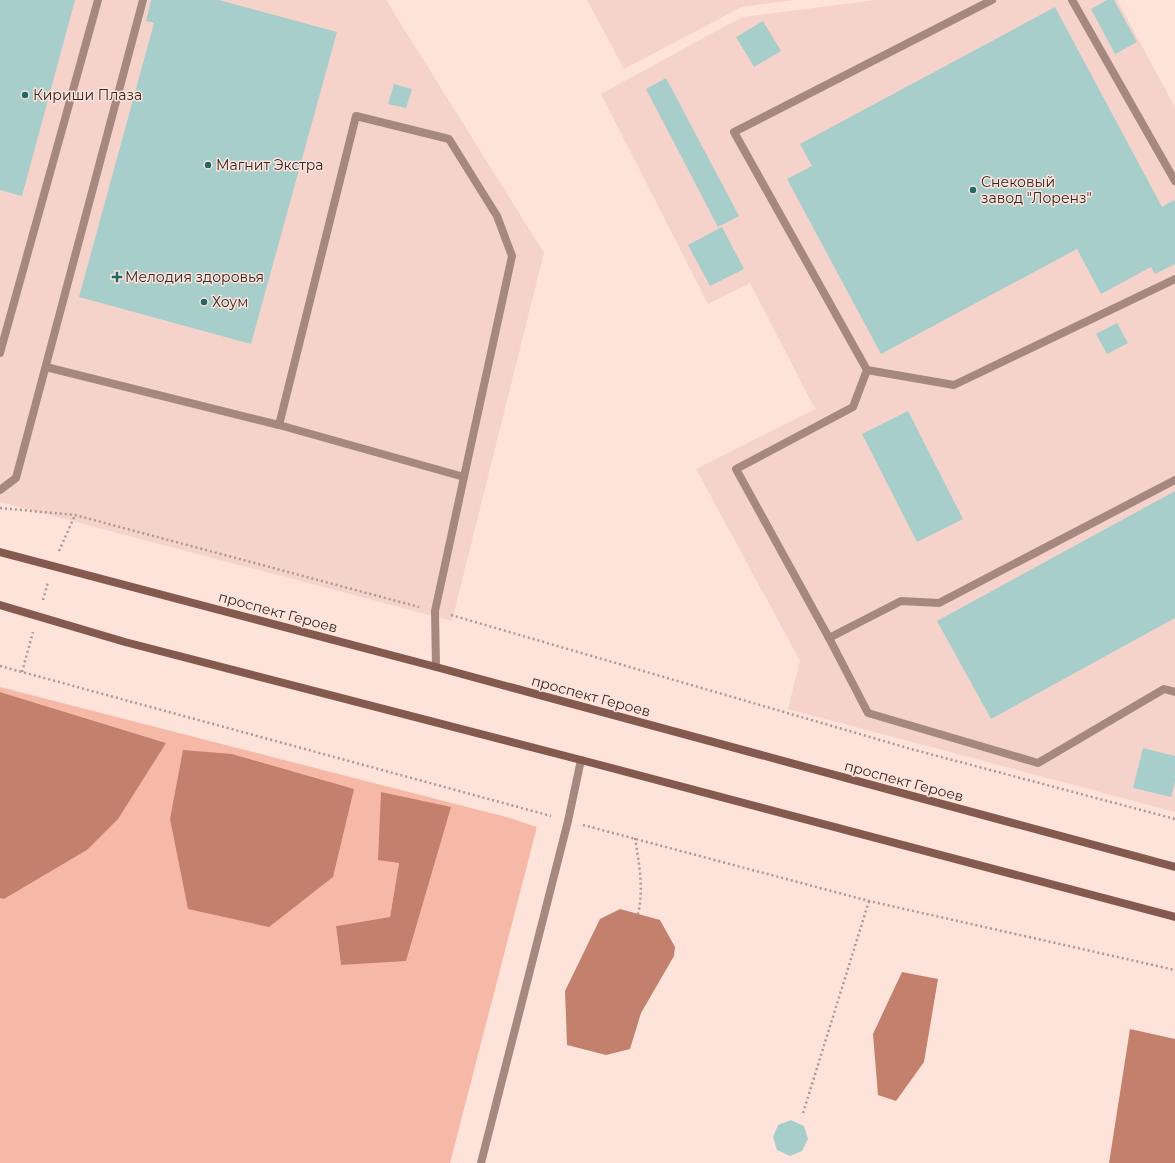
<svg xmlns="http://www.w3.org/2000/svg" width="1175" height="1163" font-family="Montserrat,sans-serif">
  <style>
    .built { fill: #f5d3cb }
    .green { fill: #f6b9a7; fill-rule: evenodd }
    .water { fill: #c2806d }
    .building { fill: #a8cecb }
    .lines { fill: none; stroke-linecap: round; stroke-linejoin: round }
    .path { stroke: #ad9892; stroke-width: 2.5; stroke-dasharray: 2 3; stroke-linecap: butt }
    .lane { stroke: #a68880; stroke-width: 8 }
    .secondary { stroke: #845a4e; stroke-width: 8 }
    .poi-dot { fill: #1f6a66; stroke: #fee3db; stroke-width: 1.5 }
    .labels { text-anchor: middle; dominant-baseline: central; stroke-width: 3; stroke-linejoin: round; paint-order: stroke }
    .poi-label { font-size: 14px; fill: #332623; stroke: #fee3db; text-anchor: start }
    .street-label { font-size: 14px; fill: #332623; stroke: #fee3db }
  </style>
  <rect width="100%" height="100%" fill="#fee3db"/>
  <g class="built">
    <polygon points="0,0 386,0 544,253 452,621 0,502"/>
    <polygon points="587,0 794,0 742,7 624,69"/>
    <polygon points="876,0 1117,0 1175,107 1175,812 788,709 800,661 696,469 815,409 750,283 708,304 601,94 742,17"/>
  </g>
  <path class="green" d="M0,687L510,818L537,827L450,1163H0V898L4,899L87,850L166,743L0,692ZM399,863L406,960L341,965L336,926L390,917Z"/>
  <g class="water">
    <polygon points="0,692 166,743 118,819 87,850 4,899 0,898"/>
    <polygon points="183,750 232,754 354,789 333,877 269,927 188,909 170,819"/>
    <polygon points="381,792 451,807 406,961 341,965 336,926 390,917 399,863 378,860"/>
    <polygon points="620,909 660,920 675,947 674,956 641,1013 630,1049 606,1055 567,1045 565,991 600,919"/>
    <polygon points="902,972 938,979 924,1062 896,1101 878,1095 873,1034"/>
    <polygon points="1130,1029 1175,1039 1175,1163 1109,1163"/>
  </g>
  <g class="building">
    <polygon points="0,0 75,0 22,196 0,190"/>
    <polygon points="151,0 219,0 337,32 251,344 79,297 154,23 146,21"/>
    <polygon points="1107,0 1114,0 1137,42 1115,54 1091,9"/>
    <polygon points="1055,7 1162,207 1174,200 1175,202 1175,264 1155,274 1151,267 1101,294 1077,249 881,354 787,179 812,166 800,144"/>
    <polygon points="763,21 781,51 754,67 736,37"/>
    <polygon points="666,78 739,216 718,227 646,89"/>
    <polygon points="394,84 412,89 406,108 388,104"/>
    <polygon points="722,227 744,269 710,286 688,245"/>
    <polygon points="1117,323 1128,343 1107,354 1096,334"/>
    <polygon points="908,411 963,519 917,542 862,434"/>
    <polygon points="1175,491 1175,618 991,719 937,621"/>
    <polygon points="1143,748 1175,756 1175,782 1171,797 1133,788"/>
    <polygon points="791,1120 804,1126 808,1139 802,1151 790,1156 777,1150 773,1137 778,1125"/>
  </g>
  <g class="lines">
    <g class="path">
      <polyline points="0,508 75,515 419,607"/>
      <polyline points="59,551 75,515"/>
      <polyline points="43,600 48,582"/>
      <polyline points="451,615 911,749 1175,819"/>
      <polyline points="0,666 551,816"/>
      <polyline points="22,672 33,632"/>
      <polyline points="583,825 869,901 1175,970"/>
      <path d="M635,838C639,863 644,889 638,914"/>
      <polyline points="803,1113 869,901"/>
    </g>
    <g class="lane">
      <polyline points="992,0 734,132 867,370 954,385 1175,279"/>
      <polyline points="1072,0 1175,181"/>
      <polyline points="0,353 98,0"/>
      <polyline points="46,367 279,425 464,477 435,611 436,667"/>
      <polyline points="867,370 853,407 736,469 829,638 868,713 1038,763 1164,689 1175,692"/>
      <polyline points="279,425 356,116 449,139 497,216 512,256 464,477"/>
      <polyline points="0,490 16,478 143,0"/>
      <polyline points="829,638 901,601 939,603 1175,480"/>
      <polyline points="481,1163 568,821 581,760"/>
    </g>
    <g class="secondary">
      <polyline points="0,552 436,667 1175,867"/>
      <polyline points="0,605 125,642 581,760 1175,917"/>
    </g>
  </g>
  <g class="poi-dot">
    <circle cx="25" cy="95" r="4"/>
    <circle cx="208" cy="165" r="4"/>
    <circle cx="973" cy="190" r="4"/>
    <path d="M115 271h4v4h4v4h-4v4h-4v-4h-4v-4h4z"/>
    <circle cx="204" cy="302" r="4"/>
  </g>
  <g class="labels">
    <g class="poi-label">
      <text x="33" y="95">Кириши Плаза</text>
      <text x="216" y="165">Магнит Экстра</text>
      <text x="981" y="182">Снековый<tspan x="981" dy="16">завод "Лоренз"</tspan></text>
      <text x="125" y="277">Мелодия здоровья</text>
      <text x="212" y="302">Хоум</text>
    </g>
    <g class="street-label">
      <text transform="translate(278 612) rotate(15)">проспект Героев</text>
      <text transform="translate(591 696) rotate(15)">проспект Героев</text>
      <text transform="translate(904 781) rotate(15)">проспект Героев</text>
    </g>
  </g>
</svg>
